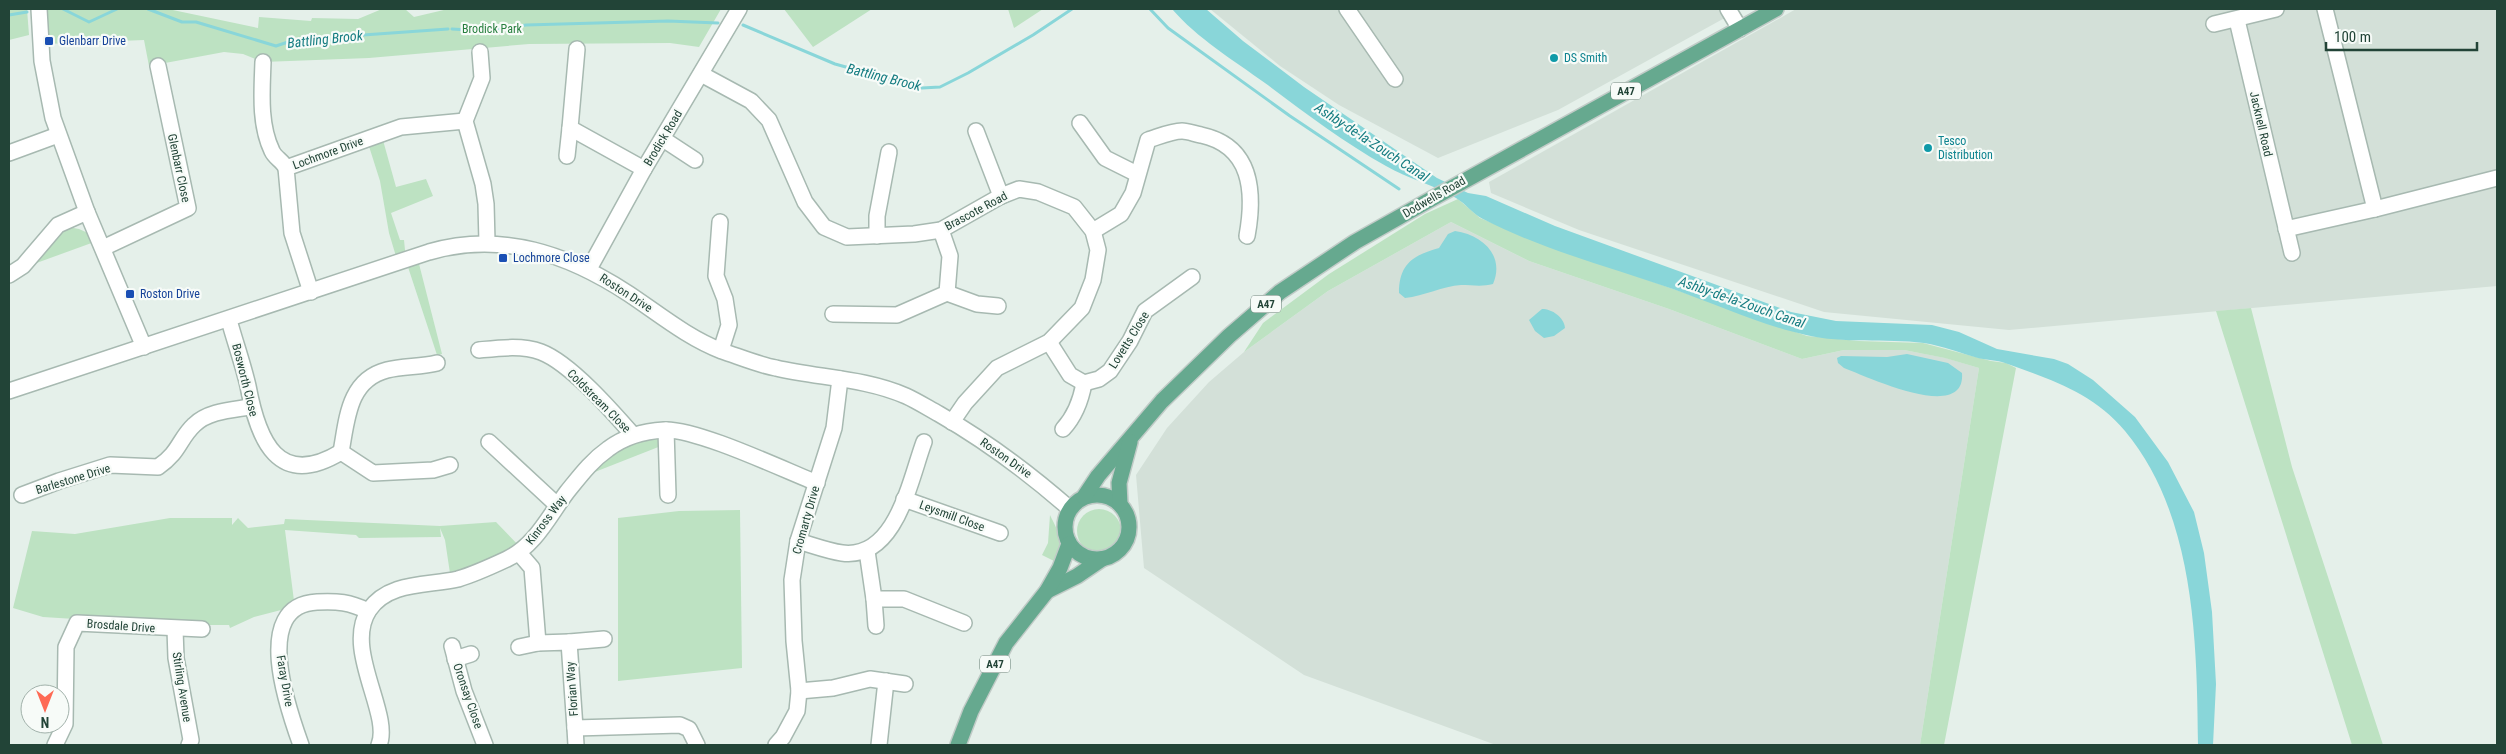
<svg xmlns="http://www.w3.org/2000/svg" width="2506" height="754" font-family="'Roboto Condensed',sans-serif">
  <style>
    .built { fill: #d3e0d8 }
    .green { fill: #bde2c2 }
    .water { fill: #89d6d9 }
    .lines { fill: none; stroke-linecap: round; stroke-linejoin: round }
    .stream { stroke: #89d6d9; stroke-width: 3 }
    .minor-casing { stroke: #a7b9b1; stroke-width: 18 }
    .major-casing { stroke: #c1cbc7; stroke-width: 18 }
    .minor { stroke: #fff; stroke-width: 15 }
    .major { stroke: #66a98f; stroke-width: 15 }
    .transit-dot { fill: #1a4fb4; stroke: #f7fbf8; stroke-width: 2 }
    .culture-dot { fill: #0f9aa8; stroke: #f7fbf8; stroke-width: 2 }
    .labels { text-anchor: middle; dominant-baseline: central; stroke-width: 4.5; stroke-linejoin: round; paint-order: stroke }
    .shield { fill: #f7fbf8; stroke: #627b71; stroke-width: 1 }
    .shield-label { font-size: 11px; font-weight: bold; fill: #224437 }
    .park-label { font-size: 12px; fill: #287f3f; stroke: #f7fbf8 }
    .transit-label { font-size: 12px; fill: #164399; stroke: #f7fbf8; text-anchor: start }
    .culture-label { font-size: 12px; fill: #0d838f; stroke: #f7fbf8; text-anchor: start }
    .street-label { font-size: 12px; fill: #224437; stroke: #f7fbf8 }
    .water-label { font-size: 14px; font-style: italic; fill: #157c81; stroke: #f7fbf8 }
  </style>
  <rect width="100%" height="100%" fill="#e5f0ea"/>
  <g class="built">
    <polygon points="1210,9 1741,9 1558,110 1438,158 1339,105 1280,66"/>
    <polygon points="1796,9 2497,9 2497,286 2009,330 1824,312 1579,230 1491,193 1489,182"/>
    <polygon points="1451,222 1529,261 1669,309 1802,359 1844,350 1904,350 1946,358 1979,368 1920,745 1496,745 1304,675 1144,568 1136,475 1167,428 1209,382 1244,352 1328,291"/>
  </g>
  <g class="green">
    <polygon points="9,9 27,9 29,35 9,40"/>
    <polygon points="44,9 168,9 258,28 259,17 311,21 312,18 358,19 382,9 405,9 414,17 448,9 721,9 699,47 670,43 529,44 369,58 263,62 243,54 224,52 149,66 144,40 46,44"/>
    <polygon points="784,9 872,9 813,47"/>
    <polygon points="1008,9 1043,9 1014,28"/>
    <polygon points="381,133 396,187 426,179 433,196 391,213 400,240 404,240 406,260 417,256 442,354 437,355 406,261 398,263 389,233 380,181 367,140"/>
    <polygon points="1458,199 1480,218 1534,240 1807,336 1859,341 1923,343 1991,361 2006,363 2016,368 1944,745 1920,745 1979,368 1945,358 1904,350 1844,350 1802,359 1669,309 1529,261 1451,222 1328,291 1244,352 1263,323 1329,274 1425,214"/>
    <polygon points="58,225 79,229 99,238 97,241 31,265"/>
    <polygon points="2251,308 2292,467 2383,745 2352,745 2216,311"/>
    <polygon points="666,432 666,444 577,479 609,447"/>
    <circle cx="1099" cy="531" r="22"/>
    <polygon points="740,510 742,668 618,681 618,518 679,511"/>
    <path d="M1050,515C1059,534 1065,541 1058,563L1042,555L1048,543Z"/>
    <polygon points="170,518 232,518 232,525 238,518 248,528 284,524 285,519 440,526 496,522 523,550 451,580 445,540 440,528 441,537 359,538 356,535 285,530 294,601 281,610 254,617 230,628 229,625 171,625 43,617 13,608 32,531 75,534"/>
  </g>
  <g class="water">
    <path d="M1172,9H1206L1243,41L1304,87L1437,178L1468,193L1486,196L1555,226L1791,312L1836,321L1932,325L1959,332L1997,349L2054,359L2068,364L2093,380L2135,417L2168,462L2194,512L2204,553L2212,612L2216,684L2213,745H2198C2197,641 2195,515 2125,431C2092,392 2051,380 2005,363C1997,360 1987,360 1978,358C1960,353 1943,346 1924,343C1885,338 1844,344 1806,335C1764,326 1715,304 1673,289C1610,267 1543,250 1483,219C1473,214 1466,204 1456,198C1433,184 1408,179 1386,166C1343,142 1304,112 1265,83C1233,60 1197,38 1172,9Z"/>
    <path d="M1455,231C1483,235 1505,256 1493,284C1482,287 1472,285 1461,285C1443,286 1424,296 1405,298L1399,293C1399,263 1414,255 1439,248L1448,234Z"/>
    <path d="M1542,309C1552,309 1564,317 1565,328L1554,336L1544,338L1535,331L1529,320Z"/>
    <path d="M1907,354L1948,363L1962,373C1966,424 1866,376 1844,368L1838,363L1837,358L1841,356L1887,357Z"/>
  </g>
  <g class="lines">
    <g class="stream">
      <polyline points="63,9 89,22 117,9"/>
      <polyline points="148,9 182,22 196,22 276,46 294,40 341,40 349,36 448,29"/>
      <polyline points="1150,9 1168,28 1290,116 1399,189"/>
      <polyline points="9,15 27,12"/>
      <polyline points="743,25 835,64 922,88 940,87 968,73 1033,35 1072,9"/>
      <polyline points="452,29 486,31 526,25 668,21 718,23"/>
    </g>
    <g class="minor-casing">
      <g id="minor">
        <polyline points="39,9 42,61 53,118 87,212 144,347"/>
        <polyline points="1347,9 1395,79"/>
        <polyline points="1728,9 1740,29"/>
        <polyline points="2325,9 2375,209"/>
        <polyline points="2237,20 2292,253"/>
        <polyline points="2214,24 2276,9"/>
        <polyline points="577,49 570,128 644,169"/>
        <polyline points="480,52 482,78 465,121 483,184 486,204 487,242"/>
        <path d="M263,62C262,91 259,124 272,151C275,158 283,161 286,168"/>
        <polyline points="701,74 751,101 769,120 805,202 824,227 847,237 914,234 941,230 1001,196 1019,189 1038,192 1074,207 1093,231 1098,250 1093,280 1082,308 1049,342 997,368 965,403 952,422"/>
        <polyline points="1080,123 1105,158 1137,174"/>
        <polyline points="976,131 1001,196"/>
        <polyline points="663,139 695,160"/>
        <polyline points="9,153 58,135"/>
        <polyline points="567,156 570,128"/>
        <polyline points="720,222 716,276 725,299 729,325 721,350"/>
        <polyline points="2286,229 2375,209 2497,178"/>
        <path d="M1093,231L1121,214L1133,193L1148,140C1158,137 1171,131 1182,131C1188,131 1195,134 1201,135C1252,146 1255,192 1247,236"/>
        <polyline points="877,236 877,216 889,152"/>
        <polyline points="103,248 188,208 158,66"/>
        <polyline points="589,269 644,169 739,9"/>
        <polyline points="9,275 23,266 58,225 87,212"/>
        <polyline points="311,292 292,233 286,168 401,127 465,121"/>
        <polyline points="947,293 977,304 998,306"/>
        <polyline points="833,314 897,315 947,293 950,256 941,230"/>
        <path d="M229,320C235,342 243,364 248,386C258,440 278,490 341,452L373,473L433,470L450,465"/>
        <polyline points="1049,342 1070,375 1084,383 1099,379 1110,371 1130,341 1145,311 1192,277"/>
        <path d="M479,350C499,348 522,345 541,352C570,363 612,411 633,435"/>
        <path d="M9,391L429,252C502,231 568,254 629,294C659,314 688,338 722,351C740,357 759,365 776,368C819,378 865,378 906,396C917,401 928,408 939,414C986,441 1029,473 1070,509"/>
        <path d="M1063,429C1075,416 1081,400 1084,383"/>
        <polyline points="666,430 668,495"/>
        <polyline points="489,442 557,505"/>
        <path d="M341,452C347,420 348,380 387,370C403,366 421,367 437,363"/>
        <path d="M22,495L59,481L110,465L158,467C180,452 179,439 194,425C208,411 232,410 250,407"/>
        <polyline points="904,499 1000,533"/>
        <path d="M798,541C812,545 828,551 842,553C896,560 910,480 924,442"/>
        <polyline points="867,551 874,599 904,599 964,623"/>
        <polyline points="519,553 532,568 538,643 569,642 575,728 680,725 689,729 697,745"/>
        <polyline points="874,599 876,626"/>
        <polyline points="175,629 176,658 191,740 189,745"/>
        <polyline points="569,642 604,639"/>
        <polyline points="452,646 464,691 485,745"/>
        <polyline points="519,647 538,643"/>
        <polyline points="455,659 471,654"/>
        <polyline points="799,691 833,688 870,679 905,684"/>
        <polyline points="575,728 576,745"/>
        <polyline points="55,745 65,724 66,647 77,623 202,629"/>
        <path d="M301,745C288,709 251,605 317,602C338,601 349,602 368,611"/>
        <path d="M379,745C392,714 343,649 369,610C389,581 428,586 458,579C475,574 492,566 507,559C535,546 549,516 567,492C580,476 591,461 608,449C624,437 645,431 664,430C696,428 784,470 817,483"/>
        <polyline points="776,745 783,737 797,711 799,691 794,641 792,580 798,541 834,428 840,379"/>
        <polyline points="879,745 886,681"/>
      </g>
    </g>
    <g class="major-casing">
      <g id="major">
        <circle cx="1097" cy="527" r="32"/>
        <polyline points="1084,497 1098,476 1162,401 1229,336 1280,292 1355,242 1426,202 1776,9"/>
        <polyline points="1120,504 1119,483 1130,442"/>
        <polyline points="1047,591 1077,576 1102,559"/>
        <polyline points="958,745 971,711 1006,643 1047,591 1060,568 1069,544"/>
      </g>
    </g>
    <use href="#minor" class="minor"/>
    <use href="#major" class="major"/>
  </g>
  <g class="transit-dot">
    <rect x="44" y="36" width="10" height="10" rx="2.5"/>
    <rect x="498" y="253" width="10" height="10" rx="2.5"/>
    <rect x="125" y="289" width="10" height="10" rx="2.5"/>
  </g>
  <g class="culture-dot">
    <circle cx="1554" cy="58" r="5"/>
    <circle cx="1928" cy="148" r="5"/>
  </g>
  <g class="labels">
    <g class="shield">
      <rect x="1611" y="82.5" width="30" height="17" rx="4"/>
      <rect x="1251" y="295.5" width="30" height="17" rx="4"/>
      <rect x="980" y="655.5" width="30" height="17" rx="4"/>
    </g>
    <g class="shield-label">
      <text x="1626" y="91">A47</text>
      <text x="1266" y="304">A47</text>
      <text x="995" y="664">A47</text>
    </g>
    <g class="park-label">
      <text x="492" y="29">Brodick Park</text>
    </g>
    <g class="transit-label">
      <text x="59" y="41">Glenbarr Drive</text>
      <text x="513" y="258">Lochmore Close</text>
      <text x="140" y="294">Roston Drive</text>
    </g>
    <g class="culture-label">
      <text x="1564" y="58">DS Smith</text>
      <text x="1938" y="141">Tesco<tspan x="1938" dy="14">Distribution</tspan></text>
    </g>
    <g class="street-label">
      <text transform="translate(2261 124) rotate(77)">Jacknell Road</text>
      <text transform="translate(663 138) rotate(-59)">Brodick Road</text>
      <text transform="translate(328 153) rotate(-20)">Lochmore Drive</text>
      <text transform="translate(179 168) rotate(78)">Glenbarr Close</text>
      <text transform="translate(1434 197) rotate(-30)">Dodwells Road</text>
      <text transform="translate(976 211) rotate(-28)">Brascote Road</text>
      <text transform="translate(626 293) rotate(33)">Roston Drive</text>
      <text transform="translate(1129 340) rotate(-58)">Lovetts Close</text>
      <text transform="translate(245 380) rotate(76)">Bosworth Close</text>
      <text transform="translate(599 401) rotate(45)">Coldstream Close</text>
      <text transform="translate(1006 458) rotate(35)">Roston Drive</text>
      <text transform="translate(73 479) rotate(-17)">Barlestone Drive</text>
      <text transform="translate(952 516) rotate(20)">Leysmill Close</text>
      <text transform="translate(546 520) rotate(-53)">Kinross Way</text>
      <text transform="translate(806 520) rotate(-74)">Cromarty Drive</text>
      <text transform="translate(121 626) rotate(4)">Brosdale Drive</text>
      <text transform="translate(285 681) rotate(80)">Faray Drive</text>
      <text transform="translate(182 687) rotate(81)">Stirling Avenue</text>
      <text transform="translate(572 689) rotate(-94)">Florian Way</text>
      <text transform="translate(468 696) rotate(71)">Oronsay Close</text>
    </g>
    <g class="water-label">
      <text transform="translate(325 39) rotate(-6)">Battling Brook</text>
      <text transform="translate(884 77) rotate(14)">Battling Brook</text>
      <text transform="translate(1372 142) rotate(33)">Ashby-de-la-Zouch Canal</text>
      <text transform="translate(1742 302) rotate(19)">Ashby-de-la-Zouch Canal</text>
    </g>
  </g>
  <rect width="2506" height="754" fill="none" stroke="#224437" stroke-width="20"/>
  <g transform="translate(45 709) rotate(180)"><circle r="24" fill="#f7fbf8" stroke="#a2b2ab"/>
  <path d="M0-4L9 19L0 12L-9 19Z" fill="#fe6a55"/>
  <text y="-8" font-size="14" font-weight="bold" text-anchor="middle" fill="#224437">N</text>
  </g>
  <path d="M2326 42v8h151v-8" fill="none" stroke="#224437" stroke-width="2.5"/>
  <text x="2334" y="42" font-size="15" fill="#224437" stroke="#f7fbf8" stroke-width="4" paint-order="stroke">100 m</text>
</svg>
